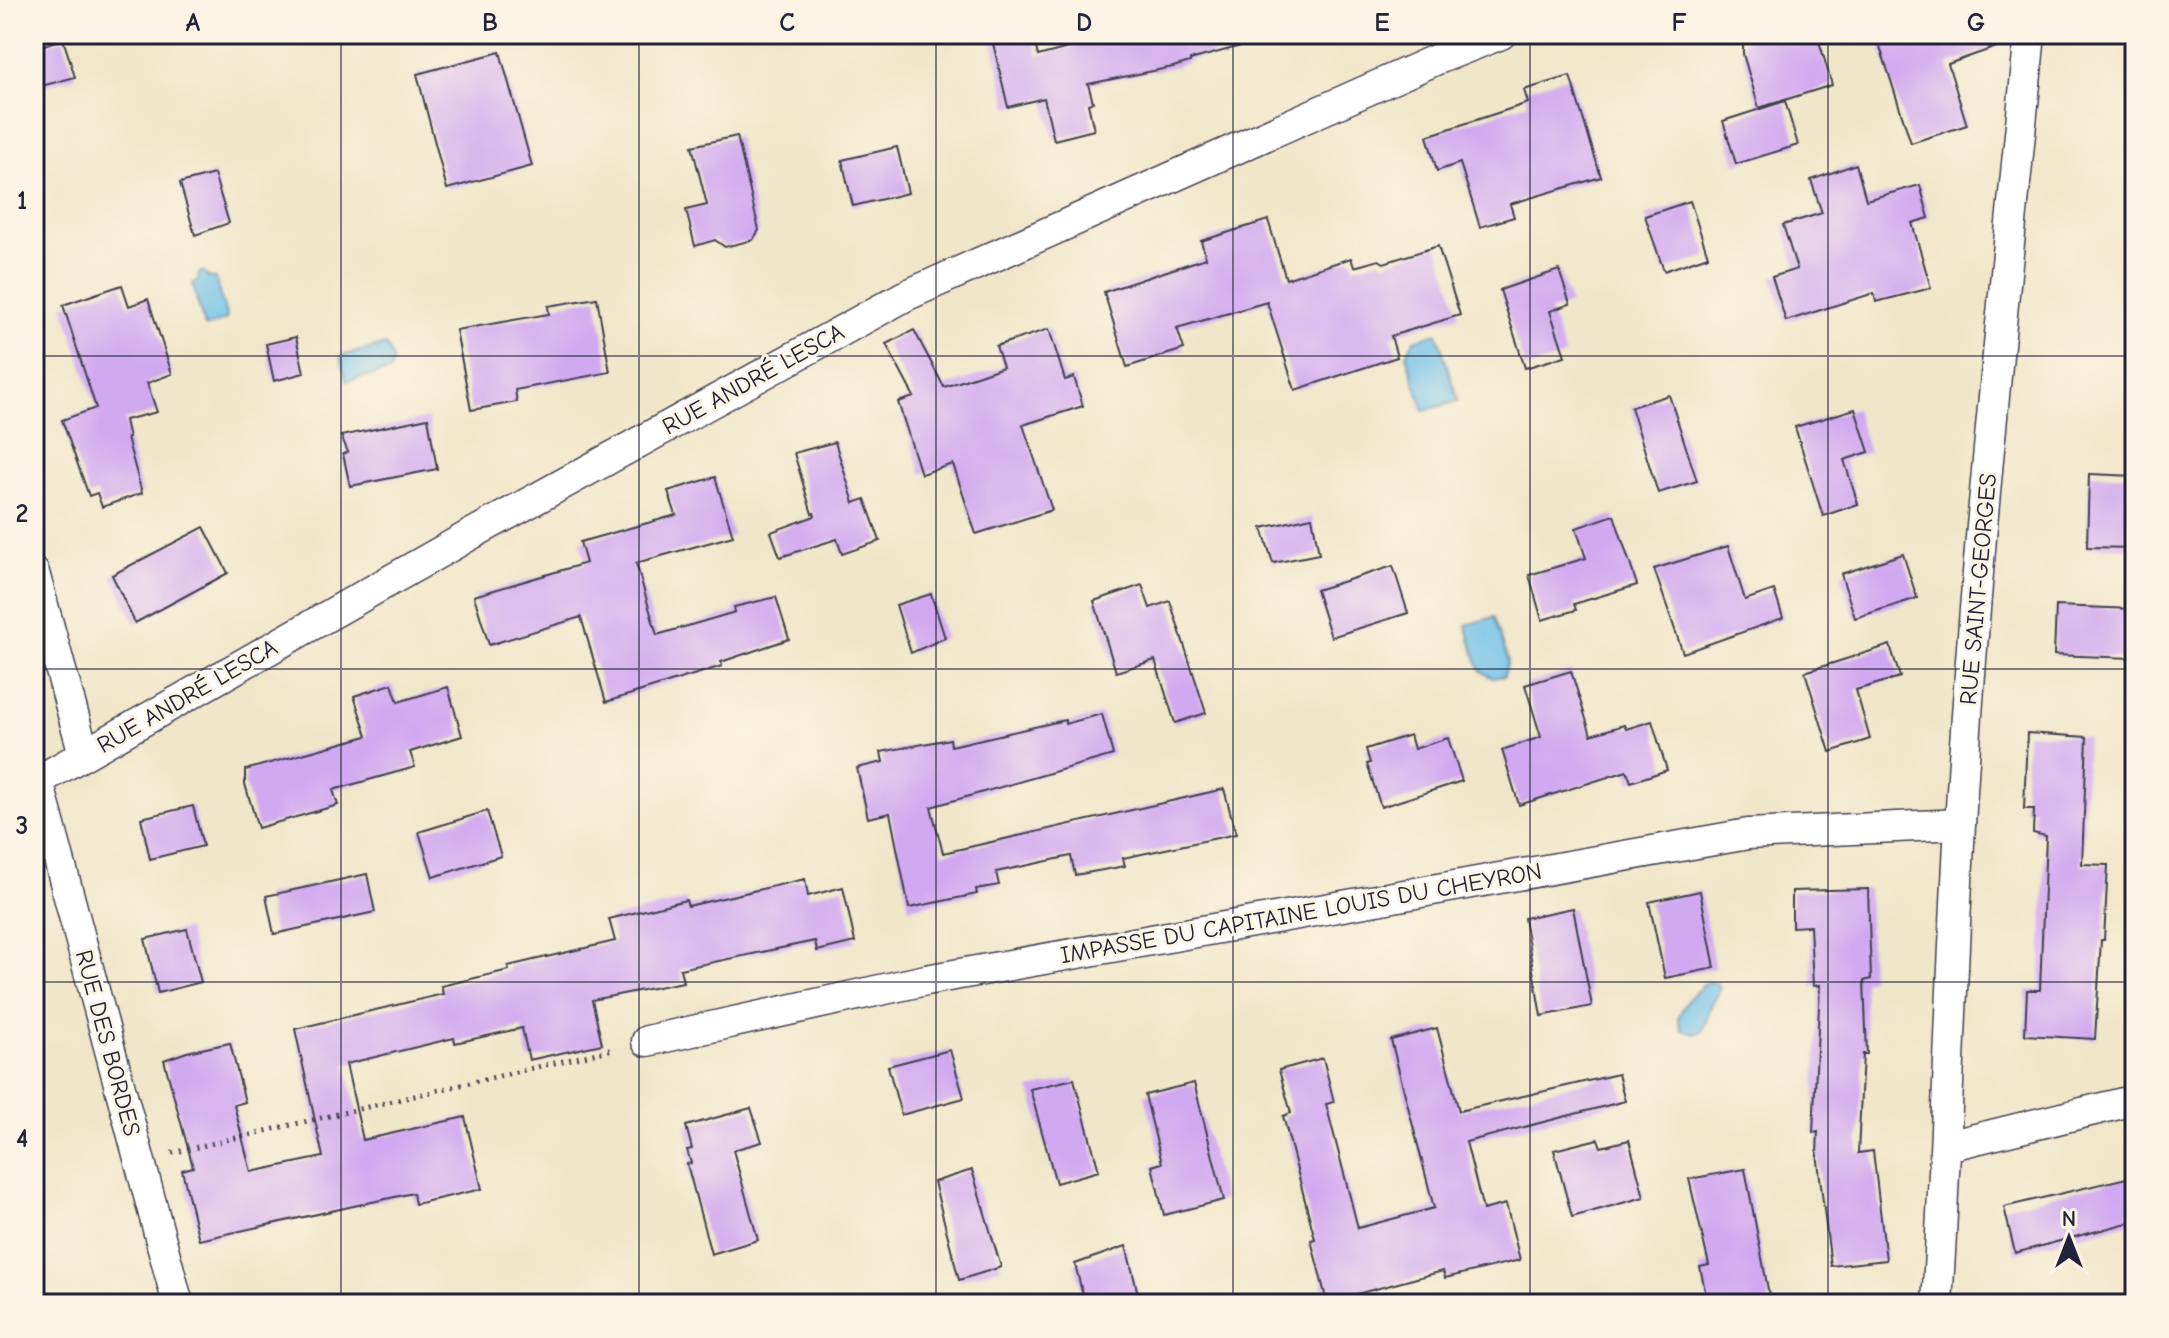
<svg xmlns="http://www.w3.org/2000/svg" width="2169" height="1338" font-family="'Comic Neue',sans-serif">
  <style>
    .water { fill: #6dc0e9; stroke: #487192; stroke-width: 2 }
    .building { fill: #d1a9f0 }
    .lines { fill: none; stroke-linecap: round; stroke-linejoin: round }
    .street-casing { stroke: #413f50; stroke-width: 33 }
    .path { stroke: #413f50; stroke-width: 5; stroke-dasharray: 2 6; stroke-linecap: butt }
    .street { stroke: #fff; stroke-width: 30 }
    .grid { fill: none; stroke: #22223b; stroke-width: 2; stroke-opacity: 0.55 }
    .labels { text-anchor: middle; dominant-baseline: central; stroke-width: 6; stroke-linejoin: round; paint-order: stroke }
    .street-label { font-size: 24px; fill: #22223b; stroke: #fcf5e5 }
    .neatline { fill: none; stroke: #22223b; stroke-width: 3 }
    .grid-label { font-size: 26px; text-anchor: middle; font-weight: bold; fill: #22223b }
  </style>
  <rect width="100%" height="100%" fill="#fcf5e5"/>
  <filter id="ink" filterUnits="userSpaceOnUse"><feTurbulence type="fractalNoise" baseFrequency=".0125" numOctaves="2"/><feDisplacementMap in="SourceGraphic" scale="16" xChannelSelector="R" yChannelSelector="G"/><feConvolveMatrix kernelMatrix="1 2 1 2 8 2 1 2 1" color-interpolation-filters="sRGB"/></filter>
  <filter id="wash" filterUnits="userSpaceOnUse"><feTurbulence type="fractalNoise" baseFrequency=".006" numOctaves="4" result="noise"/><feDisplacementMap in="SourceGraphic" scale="32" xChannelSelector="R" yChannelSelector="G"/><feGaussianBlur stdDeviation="1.8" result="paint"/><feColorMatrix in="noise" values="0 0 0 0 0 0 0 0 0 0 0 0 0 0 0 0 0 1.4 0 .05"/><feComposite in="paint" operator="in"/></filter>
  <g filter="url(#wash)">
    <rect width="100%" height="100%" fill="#f0e6c9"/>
    <g class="water">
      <polygon points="203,271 208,277 215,278 227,318 225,320 207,327 204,325 193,286 193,283 198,281 199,273"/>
      <polygon points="1437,333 1458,401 1424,411 1406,355 1414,340"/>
      <path d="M386,345C392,359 394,355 391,371L346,381L340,356Z"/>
      <polygon points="1494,617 1508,660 1504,676 1492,678 1480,670 1466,625"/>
      <path d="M1707,982L1716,983L1720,987C1719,995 1715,998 1711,1006C1703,1023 1709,1041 1682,1030L1678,1017L1690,997Z"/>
    </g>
    <g id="blocks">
      <g class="building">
        <polygon points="1027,34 1033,34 1038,56 1121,34 1247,34 1248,44 1190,60 1190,62 1173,67 1088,84 1093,102 1088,104 1094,130 1054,140 1044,98 1008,107 993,43"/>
        <polygon points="1766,34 1817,34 1832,85 1759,108 1743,54 1743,41"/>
        <polygon points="1876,34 2012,34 2011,42 1948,64 1967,125 1911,143"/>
        <polygon points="63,39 75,77 34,88 34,48"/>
        <polygon points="500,52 532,166 447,189 417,74"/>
        <polygon points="1570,76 1601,177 1510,204 1514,217 1480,227 1460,163 1437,171 1427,136 1528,103 1524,90"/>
        <polygon points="1785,101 1798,145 1736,164 1723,121"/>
        <polygon points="737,136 759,230 753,240 725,247 715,240 695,246 686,210 707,205 692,146"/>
        <polygon points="897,147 908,193 853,206 842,160"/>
        <polygon points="1856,164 1866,200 1920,185 1929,218 1912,223 1931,288 1876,302 1874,293 1786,321 1772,277 1797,269 1783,225 1822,213 1811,180"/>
        <polygon points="214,174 229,223 195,235 180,183"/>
        <polygon points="1690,201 1708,256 1664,271 1645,216"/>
        <polygon points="1268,220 1286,279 1351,258 1354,267 1379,260 1384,263 1438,246 1460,315 1391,336 1397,357 1295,390 1267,302 1177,328 1184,349 1127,367 1104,292 1206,258 1201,241"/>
        <polygon points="1559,270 1570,304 1550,311 1565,356 1525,368 1500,290"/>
        <polygon points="122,285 129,306 148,299 172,374 147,383 157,412 125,420 129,438 127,438 142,493 102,507 97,493 89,496 62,420 96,408 63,305"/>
        <polygon points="597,298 610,372 515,390 517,402 471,410 456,330 549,314 548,306"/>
        <polygon points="1049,329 1065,380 1074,377 1083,406 1023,425 1052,510 976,534 953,464 921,474 898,402 914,397 886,344 914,330 944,387 1003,367 996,346"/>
        <polygon points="296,337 304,373 274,381 266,344"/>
        <polygon points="1669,395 1697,481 1658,493 1631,407"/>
        <polygon points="1855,409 1869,452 1844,460 1858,504 1823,516 1795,427"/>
        <polygon points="428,418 437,469 350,486 343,454 348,452 341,436"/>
        <polygon points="835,442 854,503 865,499 880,541 842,554 837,539 780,557 771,532 815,516 814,513 812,514 794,453"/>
        <polygon points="2089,474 2135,476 2135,548 2087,547"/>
        <polygon points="715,477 733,536 636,563 657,635 735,612 734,607 776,597 789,639 721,662 722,666 606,702 581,617 489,645 474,596 586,563 580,542 676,515 668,491"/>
        <polygon points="1614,515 1637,585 1574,604 1576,610 1542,620 1529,575 1586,558 1576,528"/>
        <polygon points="1312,517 1319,554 1273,563 1262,528"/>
        <polygon points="204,527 228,573 135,623 112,575"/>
        <polygon points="1728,546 1745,600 1774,590 1783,618 1683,653 1654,569"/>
        <polygon points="1903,554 1917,598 1855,618 1841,574"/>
        <polygon points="1393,566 1408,613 1331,637 1316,590"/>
        <polygon points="1142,585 1150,608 1170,601 1206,713 1175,723 1155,660 1116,672 1094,601"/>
        <polygon points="931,594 945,638 911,653 896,605"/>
        <polygon points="2056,606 2134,609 2132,658 2054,655"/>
        <polygon points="1890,645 1900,677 1856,690 1870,739 1830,752 1805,672"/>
        <polygon points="1571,671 1591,735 1624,725 1626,729 1652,721 1667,770 1631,782 1627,771 1519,805 1502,750 1541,737 1525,685"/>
        <polygon points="392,684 398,702 448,687 462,736 410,752 415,767 333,790 338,805 258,828 245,784 245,770 367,736 354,696"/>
        <polygon points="1102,714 1113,755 931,807 943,853 1224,789 1236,834 1123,858 1125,866 1075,875 1071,856 996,872 999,885 976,889 977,894 909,908 890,813 868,818 857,768 883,762 881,752 950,739 951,746 1065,720 1065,724"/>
        <polygon points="2027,733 2087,737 2082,864 2108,865 2104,940 2101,940 2095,1039 2025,1035 2027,990 2040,990 2046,836 2033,833 2034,809 2024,809"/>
        <polygon points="1410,735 1414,749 1448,738 1462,781 1381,807 1367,764 1370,763 1366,749"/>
        <polygon points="193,806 203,846 150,859 141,818"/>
        <polygon points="487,811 501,856 433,877 419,832"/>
        <polygon points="367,874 375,912 274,934 266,896"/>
        <polygon points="805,879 808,896 843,887 855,942 817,951 815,941 680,969 683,982 592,1000 602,1044 529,1060 522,1028 455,1043 454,1038 346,1064 363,1140 465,1117 482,1189 415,1204 413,1193 199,1240 182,1170 193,1167 164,1060 187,1052 230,1043 245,1102 234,1105 251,1172 323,1157 295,1029 443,994 441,986 509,970 508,966 615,941 609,919 686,900 688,906"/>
        <polygon points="1868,889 1871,979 1864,981 1867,1054 1863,1054 1858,1153 1873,1151 1886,1260 1831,1266 1817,1153 1818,1132 1813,1133 1820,985 1813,986 1810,926 1792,927 1792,891"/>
        <polygon points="1700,891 1715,968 1665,978 1649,902"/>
        <polygon points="1573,908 1592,1006 1541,1016 1524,918"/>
        <polygon points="187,929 201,982 158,993 145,939"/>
        <polygon points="1437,1028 1459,1111 1618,1074 1625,1101 1466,1142 1483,1210 1506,1204 1520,1260 1445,1278 1443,1271 1327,1302 1311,1240 1315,1239 1283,1116 1291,1113 1279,1070 1323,1058 1334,1102 1326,1104 1358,1228 1434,1208 1391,1040"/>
        <polygon points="950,1050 964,1098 901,1115 888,1066"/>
        <polygon points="1074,1079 1099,1171 1056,1183 1030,1089"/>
        <polygon points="1194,1083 1224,1200 1164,1215 1152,1166 1162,1163 1145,1095"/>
        <polygon points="751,1108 762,1142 733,1150 758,1240 711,1254 687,1164 691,1163 687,1150 692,1149 686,1126"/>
        <polygon points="1598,1139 1601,1147 1629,1140 1644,1197 1572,1217 1554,1150"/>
        <polygon points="1745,1169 1770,1300 1766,1301 1767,1304 1708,1304 1700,1267 1709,1265 1689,1179"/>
        <polygon points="972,1170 1001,1267 959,1280 934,1182"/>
        <polygon points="2135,1176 2135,1221 2015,1253 2004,1207"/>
        <polygon points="1126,1246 1138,1294 1101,1304 1085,1304 1075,1264"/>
      </g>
    </g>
  </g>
  <g filter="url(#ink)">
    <use href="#blocks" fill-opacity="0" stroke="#413f50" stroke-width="2"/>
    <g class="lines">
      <g class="street-casing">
        <g id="street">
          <polyline points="34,573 84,754"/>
          <polyline points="38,781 178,1304"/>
          <polyline points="34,783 470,535 905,296 1435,60 1501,34"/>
          <polyline points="647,1041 926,980 1748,834 1960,824"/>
          <polyline points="1947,1146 2135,1100"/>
          <path d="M1937,1304C1947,1144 1951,984 1960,825C1975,560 2004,297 2030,34"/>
        </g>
      </g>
      <polyline class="path" points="172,1153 614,1049"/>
      <use href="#street" class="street"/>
    </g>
  </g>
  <path class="grid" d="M341,34V1304M639,34V1304M936,34V1304M1233,34V1304M1530,34V1304M1828,34V1304M34,356H2135M34,669H2135M34,982H2135"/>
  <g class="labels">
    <g class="street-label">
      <text transform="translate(753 379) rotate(-29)">RUE ANDRÉ LESCA</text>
      <text transform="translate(1978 589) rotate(-85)">RUE SAINT-GEORGES</text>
      <text transform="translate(187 696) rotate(-30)">RUE ANDRÉ LESCA</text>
      <text transform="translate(1301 913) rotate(-10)">IMPASSE DU CAPITAINE LOUIS DU CHEYRON</text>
      <text transform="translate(108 1043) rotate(75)">RUE DES BORDES</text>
    </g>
  </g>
  <rect width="2169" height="1338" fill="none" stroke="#fcf5e5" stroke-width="88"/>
  <g transform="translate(2069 1238)" stroke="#fcf5e5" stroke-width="6" paint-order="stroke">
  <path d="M0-6L14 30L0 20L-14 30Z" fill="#22223b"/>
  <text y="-12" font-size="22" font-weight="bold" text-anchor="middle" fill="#22223b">N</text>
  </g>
  <rect x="44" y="44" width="2081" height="1250" class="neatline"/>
  <g class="grid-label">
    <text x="193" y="31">A</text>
    <text x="490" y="31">B</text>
    <text x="787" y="31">C</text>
    <text x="1084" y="31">D</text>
    <text x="1382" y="31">E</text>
    <text x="1679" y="31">F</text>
    <text x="1976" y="31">G</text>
    <text x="22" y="209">1</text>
    <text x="22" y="522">2</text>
    <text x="22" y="834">3</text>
    <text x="22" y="1147">4</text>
  </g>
</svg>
